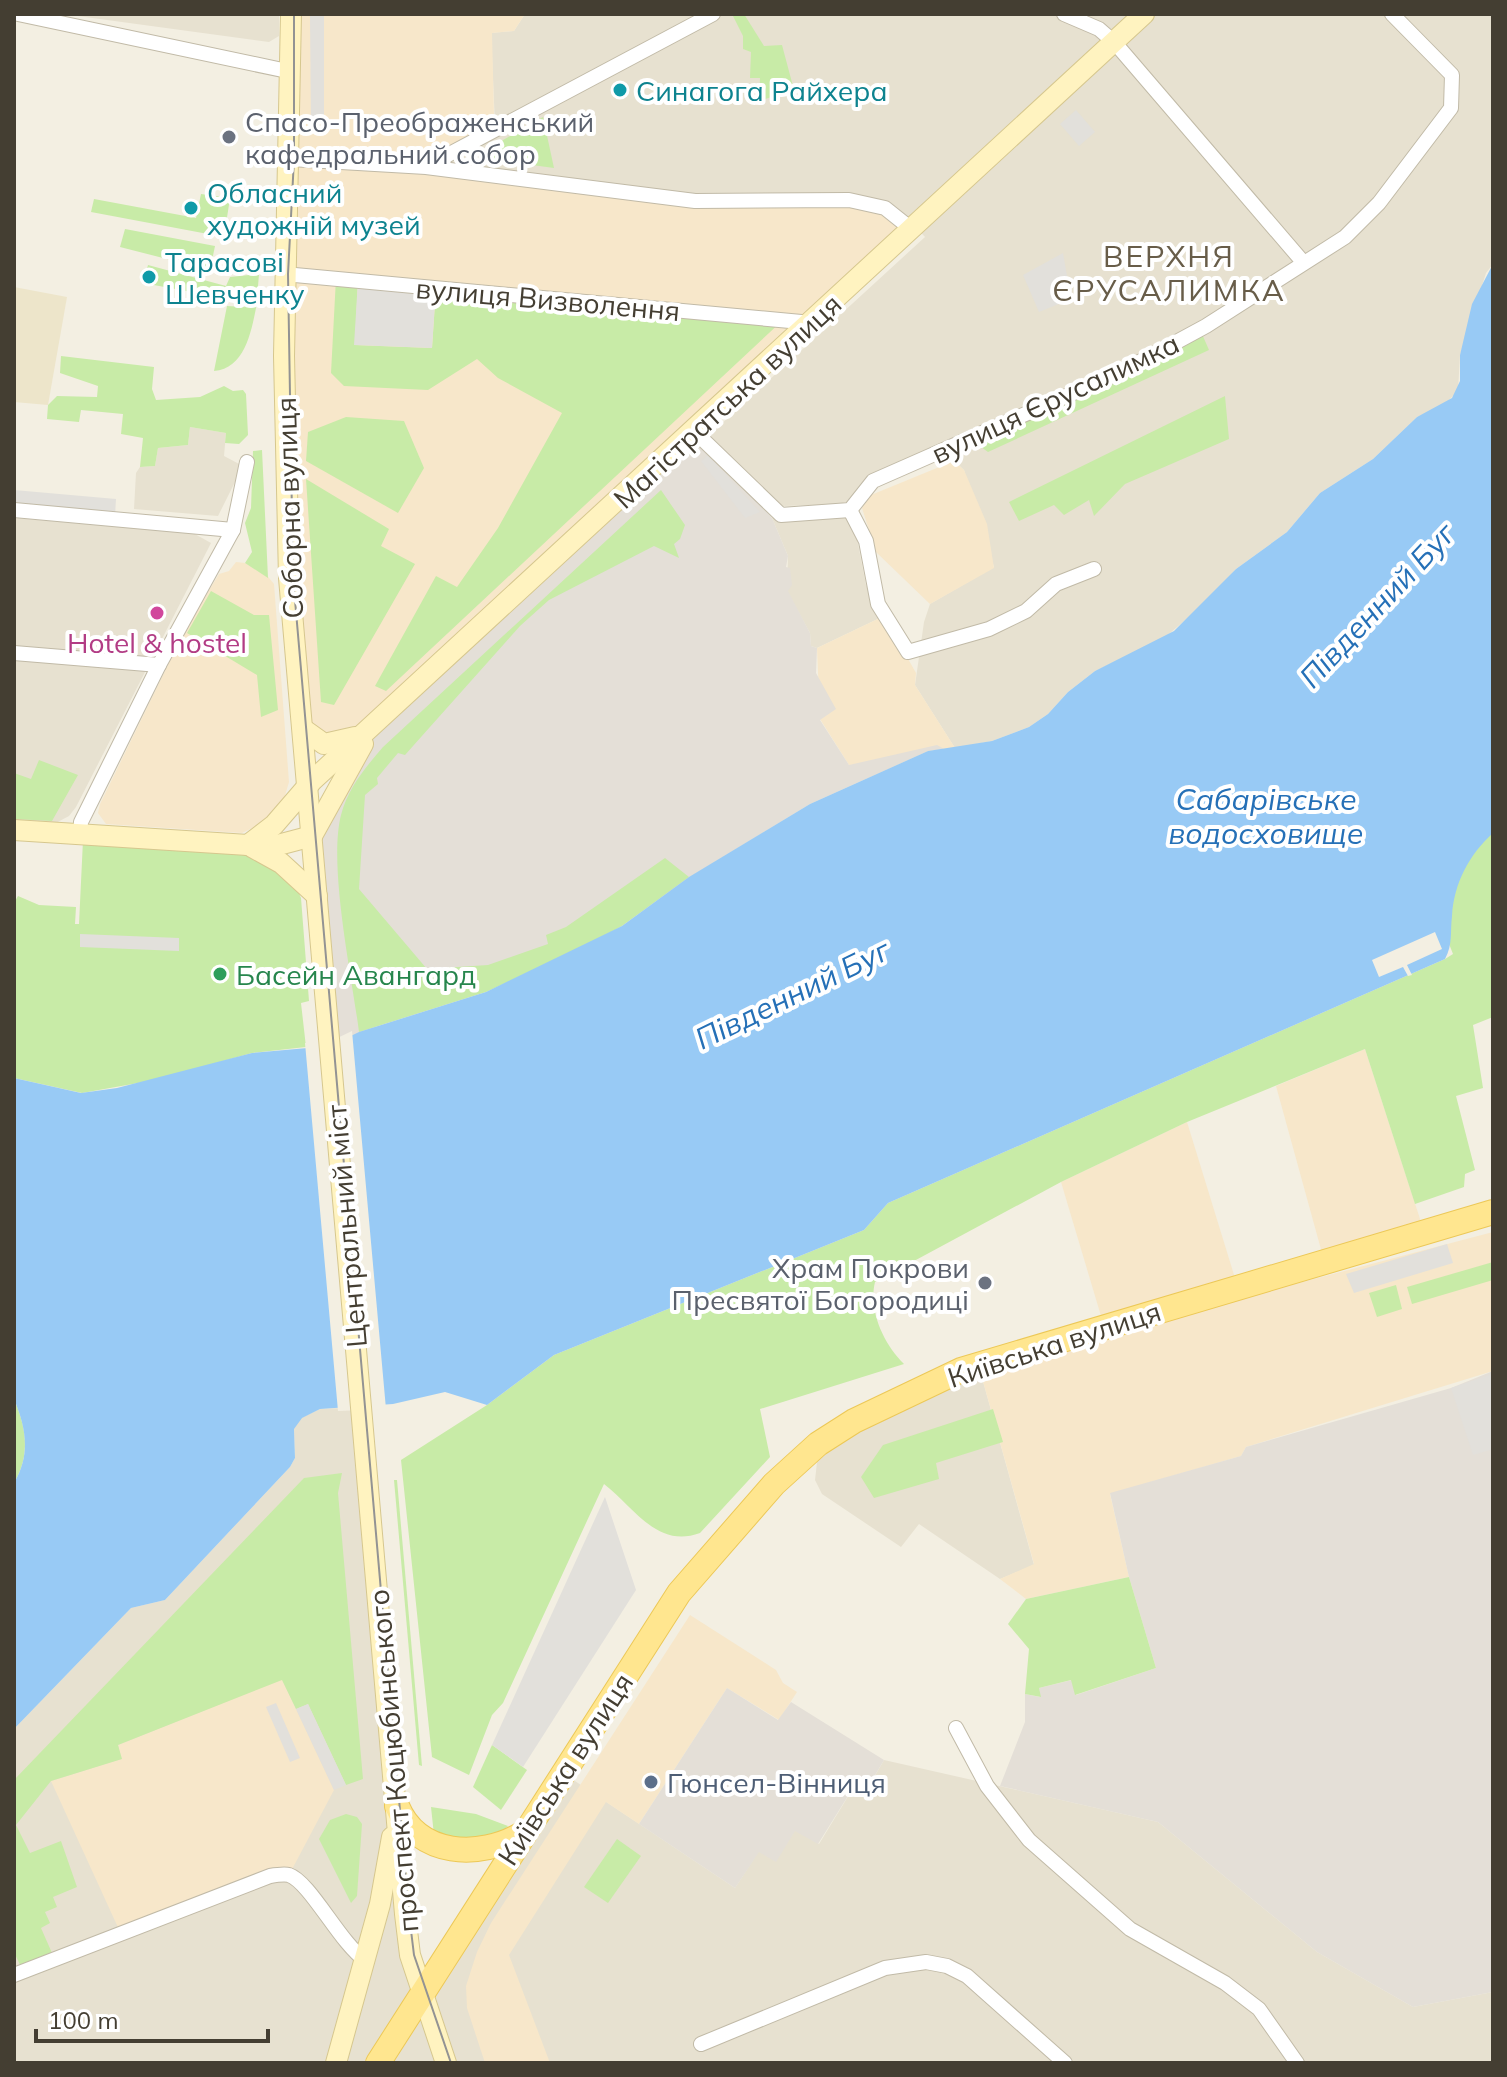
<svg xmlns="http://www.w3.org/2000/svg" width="1507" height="2077" font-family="Mulish,sans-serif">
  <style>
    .residential { fill: #e7e1d0 }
    .commercial { fill: #f7e7ca }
    .industrial { fill: #e4dfd7 }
    .education { fill: #ede5ca }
    .green { fill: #c8eba7 }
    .parking { fill: #e2e0db }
    .water { fill: #98caf5 }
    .pier { fill: #f3efe2 }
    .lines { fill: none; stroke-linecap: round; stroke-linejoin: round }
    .street-casing { stroke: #c1baa7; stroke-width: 16 }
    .secondary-casing { stroke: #d6c78e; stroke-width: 22 }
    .primary-casing { stroke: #ecc857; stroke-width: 26 }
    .street { stroke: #fff; stroke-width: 14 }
    .secondary { stroke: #fff3c0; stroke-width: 20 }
    .primary { stroke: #ffe68f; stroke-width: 24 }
    .tram { stroke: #939393; stroke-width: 2 }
    .culture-dot { fill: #0f9aa8; stroke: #fff; stroke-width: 3 }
    .worship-dot { fill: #6b7280; stroke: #fff; stroke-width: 3 }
    .hotel-dot { fill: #d1479c; stroke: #fff; stroke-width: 3 }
    .leisure-dot { fill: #2e9e5b; stroke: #fff; stroke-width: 3 }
    .service-dot { fill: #5c6f8a; stroke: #fff; stroke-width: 3 }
    .labels { text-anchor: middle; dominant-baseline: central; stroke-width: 8; stroke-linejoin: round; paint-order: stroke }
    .culture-label { font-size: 28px; fill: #0d838f; stroke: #fff; text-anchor: start }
    .worship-label { font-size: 28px; fill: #5b616d; stroke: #fff; text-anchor: start }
    .street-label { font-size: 28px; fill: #443e32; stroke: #fff }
    .hotel-label { font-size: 28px; fill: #b23c85; stroke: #fff }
    .leisure-label { font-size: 28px; fill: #27864d; stroke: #fff; text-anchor: start }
    .service-label { font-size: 28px; fill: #4e5e75; stroke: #fff; text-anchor: start }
    .neighbourhood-label { font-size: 30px; letter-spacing: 2px; fill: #685d49; stroke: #fff }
    .water-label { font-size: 30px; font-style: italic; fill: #2570b7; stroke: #fff }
  </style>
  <rect width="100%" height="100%" fill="#f3efe2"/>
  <g class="residential">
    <polygon points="63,14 279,14 279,36 269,42"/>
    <polygon points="525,14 701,14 495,125 491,33 514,31"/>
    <polygon points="713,14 1493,14 1493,264 1486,273 1460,355 1458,391 1445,404 1417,417 1373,459 1320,493 1287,532 1236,569 1203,605 1163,639 1095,671 1068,692 1048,714 1029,727 992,741 955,748 915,685 924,622 930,604 994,567 964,470 940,447 869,479 845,504 783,506 706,438 925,237 905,216 426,167"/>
    <polygon points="190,427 226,433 224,456 243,466 218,516 134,509 136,473 140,467 155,466 158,448 188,445"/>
    <polygon points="847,514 856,534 866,585 884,616 817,648 811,646 810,633 787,591 788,556 772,518"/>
    <polygon points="14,518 193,533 211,543 76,807 69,816 52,825 14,822"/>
    <polygon points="979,1367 1034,1565 1000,1579 919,1524 901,1547 822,1494 815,1480 819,1445"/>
    <polygon points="362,1407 421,1993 563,1773 735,1888 759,1851 796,1830 819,1844 858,1780 869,1786 884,1760 1158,1822 1317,1952 1413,2007 1493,1992 1493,2063 14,2063 14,1729 131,1608 165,1600 290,1467 295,1458 294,1428 301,1418 320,1409"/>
  </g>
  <g class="commercial">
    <polygon points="290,14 525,14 514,31 492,33 494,115 428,166 695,201 868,202 910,228 363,734 308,735 289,578"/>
    <polygon points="954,461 964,470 987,524 994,568 930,604 876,552 862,508 871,495"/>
    <polygon points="236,562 245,563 265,573 274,584 289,782 284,799 261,824 242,833 106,824 98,813 100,804 186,628 219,574 229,571"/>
    <polygon points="884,616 916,673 915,685 955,748 928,751 868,778 849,765 820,719 817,648"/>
    <polygon points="1365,1049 1421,1222 1322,1253 1276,1086"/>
    <polygon points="1187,1122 1235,1278 1101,1316 1061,1182"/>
    <polygon points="1493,1232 1493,1371 1246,1447 1241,1456 1110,1494 1129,1577 1026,1599 1000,1579 1034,1564 979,1367"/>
    <polygon points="690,1615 776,1670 783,1683 797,1692 779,1720 727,1688 639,1824 606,1802 509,1955 550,2063 485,2063 467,2008 466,1986 477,1952 491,1923"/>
    <polygon points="282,1679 334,1790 289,1875 121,1934 51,1781 121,1759 118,1745"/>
  </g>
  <g class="industrial">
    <polygon points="694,431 772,518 788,556 786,567 790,568 792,585 788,591 810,633 811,646 817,648 816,673 836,709 820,720 849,765 937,745 944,749 928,751 810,804 690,877 638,914 330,1046 313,814 341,769"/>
    <polygon points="1493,1371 1493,1992 1413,2007 1317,1952 1158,1822 1000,1786 1025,1722 1025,1694 1040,1697 1039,1688 1072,1680 1076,1695 1156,1668 1129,1577 1110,1493 1241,1456 1246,1447 1451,1388"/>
    <polygon points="727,1688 778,1720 791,1702 884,1760 868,1787 858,1780 818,1844 795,1831 776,1862 759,1852 735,1888 639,1824"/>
  </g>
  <polygon class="education" points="14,287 67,297 48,405 14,402"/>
  <g class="green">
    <polygon points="732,14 744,14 764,46 782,45 794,90 759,101 760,78 750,78 751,52 743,49 743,36"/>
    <polygon points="543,117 554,168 480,158 479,154"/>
    <polygon points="201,194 230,198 224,237 91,212 94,199 196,218"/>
    <polygon points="125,229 215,246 210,270 120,247"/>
    <polygon points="148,265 226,286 230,277 259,274 257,299 225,292 224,298 143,283"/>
    <polygon points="336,278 358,280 355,345 432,348 436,288 783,320 386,691 375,686 436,576 457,587 498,528 562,413 498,378 477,359 428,390 344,386 331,373"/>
    <path d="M249,303H257C252,328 246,369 214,371L227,306L244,307Z"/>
    <polygon points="1202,334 1209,350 988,452 974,442"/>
    <polygon points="61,356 154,367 152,389 156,400 200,397 224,386 233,391 243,390 246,394 248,435 239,444 225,443 226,433 190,427 188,445 158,448 155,466 140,467 143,438 121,434 123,414 81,410 79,422 47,419 48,405 57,396 97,397 98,386 60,373"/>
    <polygon points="1225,396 1229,439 1125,484 1094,516 1089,500 1064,515 1054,505 1019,521 1009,502"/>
    <polygon points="346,417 404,421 424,468 398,513 306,461 308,432"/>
    <polygon points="262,450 268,578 245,563 252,552 245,523 251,508 253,451"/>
    <polygon points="306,479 389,529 381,546 415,564 334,705 321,702"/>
    <path d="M661,490L685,525L680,539L674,544L679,558L654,546L549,600L520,626L405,755L398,753L377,778L378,784L365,795L359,889L427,969L488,965L548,944L546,935L566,927L665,858L689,877L622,926L582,948L486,992L359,1032C352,976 328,866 341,815C348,788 365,768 383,747Z"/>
    <polygon points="211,591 254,615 269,615 278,710 261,717 257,675 187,633"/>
    <polygon points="39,760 78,775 52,821 14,819 14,773 31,779"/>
    <path d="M1493,801V1017L1473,1025L1483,1088L1456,1096L1475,1170L1465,1174L1464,1187L1415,1204L1365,1049L1187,1122L1061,1182L875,1282C868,1311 884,1344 904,1364L760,1409L770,1457L700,1533C657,1549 634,1507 604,1484L503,1703L492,1715L469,1775L432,1757L401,1460L487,1405L554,1355L864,1230L888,1203L1445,959L1453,954L1440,921Z"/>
    <polygon points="83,840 250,850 295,884 301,898 309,1001 301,1003 306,1047 252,1053 155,1080 82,1093 14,1078 14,903 18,896 39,905 76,907 75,924 79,924"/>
    <polygon points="1493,1262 1493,1280 1412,1304 1407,1287"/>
    <polygon points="1396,1285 1402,1309 1377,1317 1369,1293"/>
    <path d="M14,1399C26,1428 31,1454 14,1483Z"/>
    <polygon points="993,1409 1003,1442 936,1463 939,1479 874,1498 861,1477 883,1445"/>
    <polygon points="342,1473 338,1493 363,1779 346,1785 308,1704 296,1709 282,1680 118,1745 122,1759 51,1781 16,1825 30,1853 61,1841 77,1887 53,1897 57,1907 45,1912 50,1923 41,1928 52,1953 21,1967 14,1952 14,1780 304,1478"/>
    <polygon points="394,1480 397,1480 422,1766 419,1765"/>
    <polygon points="1129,1577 1156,1668 1075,1695 1071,1680 1039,1688 1041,1697 1025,1694 1029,1649 1008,1624 1026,1599"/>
    <polygon points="492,1745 527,1770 501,1810 473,1787"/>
    <path d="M431,1807L476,1814L508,1826C489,1848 460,1838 434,1835Z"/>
    <polygon points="346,1814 357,1817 362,1824 357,1896 351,1903 319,1839 330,1820"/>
    <polygon points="617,1839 641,1856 608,1903 584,1887"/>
  </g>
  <g class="parking">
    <polygon points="310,14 324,14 324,117 317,131 311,132"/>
    <polygon points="1076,110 1095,132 1079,146 1060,124"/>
    <polygon points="1063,253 1071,299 1039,312 1023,275"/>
    <polygon points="358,280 436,288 432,348 354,345"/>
    <polygon points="708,455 760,512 745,518 701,461"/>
    <polygon points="14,490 116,499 115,516 14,506"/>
    <polygon points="80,934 179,938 179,951 80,947"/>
    <polygon points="1447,1244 1453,1263 1354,1293 1346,1274"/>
    <polygon points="1493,1374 1493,1449 1473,1455 1451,1388"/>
    <polygon points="605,1497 636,1590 523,1767 492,1745"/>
    <polygon points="276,1703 300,1758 290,1762 266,1707"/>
    <polygon points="308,1704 346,1785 334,1790 296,1709"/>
  </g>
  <path class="water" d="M1493,264V833C1469,855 1454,883 1452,916C1450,932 1453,944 1445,959L888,1203L864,1230L554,1355L487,1405L445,1392L393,1404L320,1409L302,1418L294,1429L295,1458L290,1467L165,1600L131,1608L14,1729V1483C31,1454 26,1428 14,1399V1078L81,1093L117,1088L252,1053L330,1046L359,1032L486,992L622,926L689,877L810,804L928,751L992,741L1029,727L1048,714L1068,692L1095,671L1174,631L1236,569L1287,532L1320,493L1373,459L1417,417L1452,398L1460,381V355L1472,304Z"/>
  <g class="pier">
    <polygon points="1435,932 1442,949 1407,965 1412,975 1408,976 1403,967 1379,977 1372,960"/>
    <polygon points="352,1031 386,1409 338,1411 305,1043 329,1042"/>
  </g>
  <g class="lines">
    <g class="street-casing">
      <g id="street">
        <polyline points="18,14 292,72"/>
        <polyline points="1064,14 1099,29 1115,43 1303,262"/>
        <polyline points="290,159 426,167 695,201 849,200 885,208 910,228"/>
        <polyline points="427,166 713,14"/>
        <polyline points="284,274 812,323"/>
        <polyline points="694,431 781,515 850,510 873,481 1121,372 1206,326 1345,237 1379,203 1451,108 1452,75 1392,14"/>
        <polyline points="14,510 233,530"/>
        <polyline points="850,510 866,541 878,604 908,652 989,629 1026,611 1056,584 1094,569"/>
        <polyline points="14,653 159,665"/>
        <polyline points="80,834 81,822 159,665 233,530 247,462"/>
        <polyline points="956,1728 987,1786 1029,1840 1130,1929 1225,1983 1259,2009 1297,2063"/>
        <path d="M14,1975L270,1876C276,1875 285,1874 289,1875C310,1882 340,1943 365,1960"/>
        <polyline points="701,2044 885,1968 926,1962 947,1966 967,1976 1065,2063"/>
      </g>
    </g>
    <g class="secondary-casing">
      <g id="secondary">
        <polyline points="291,14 284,356 289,578 405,1914 410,1955 446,2063"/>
        <polyline points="303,729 324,744 355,737"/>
        <polyline points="14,830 248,845 278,845 312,836"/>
        <polyline points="312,836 363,744"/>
        <polyline points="248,845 274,825 312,781 1144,14"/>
        <polyline points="252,847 281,863 317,896"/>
        <polyline points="336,2063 380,1904 392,1837"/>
      </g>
    </g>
    <g class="primary-casing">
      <g id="primary">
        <path d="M397,1806C418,1857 480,1859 522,1834"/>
        <polyline points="378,2063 679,1593 774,1484 818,1444 854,1421 961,1370 1493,1212"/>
      </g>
    </g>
    <use href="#street" class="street"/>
    <use href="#secondary" class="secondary"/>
    <use href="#primary" class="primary"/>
    <polyline class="tram" points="294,14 294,159 288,274 293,577 409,1914 414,1955 451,2063"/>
  </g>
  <g class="culture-dot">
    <circle cx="620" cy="90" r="8"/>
    <circle cx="191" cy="208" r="8"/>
    <circle cx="149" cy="277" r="8"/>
  </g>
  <g class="worship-dot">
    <circle cx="229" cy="137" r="8"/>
    <circle cx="985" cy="1283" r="8"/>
  </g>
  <circle class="hotel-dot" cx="157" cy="613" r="8"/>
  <circle class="leisure-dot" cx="220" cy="974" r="8"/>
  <circle class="service-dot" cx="651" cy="1782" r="8"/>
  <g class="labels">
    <g class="culture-label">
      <text x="636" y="90">Синагога Райхера</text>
      <text x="207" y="192">Обласний<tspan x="207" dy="32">художній музей</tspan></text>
      <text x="165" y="261">Тарасові<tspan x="165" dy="32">Шевченку</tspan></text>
    </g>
    <g class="worship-label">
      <text x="245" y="121">Спасо-Преображенський<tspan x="245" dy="32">кафедральний собор</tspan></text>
      <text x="969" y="1267" text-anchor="end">Храм Покрови<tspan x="969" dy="32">Пресвятої Богородиці</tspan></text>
    </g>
    <g class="street-label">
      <text transform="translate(548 299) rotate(5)">вулиця Визволення</text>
      <text transform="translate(1055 398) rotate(-25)">вулиця Єрусалимка</text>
      <text transform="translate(727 401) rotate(-43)">Магістратська вулиця</text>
      <text transform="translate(289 508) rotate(-92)">Соборна вулиця</text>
      <text transform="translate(346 1226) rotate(-95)">Центральний міст</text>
      <text transform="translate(1054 1344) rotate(-18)">Київська вулиця</text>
      <text transform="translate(393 1761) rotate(-95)">проспект Коцюбинського</text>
      <text transform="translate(565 1769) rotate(-57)">Київська вулиця</text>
    </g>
    <g class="hotel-label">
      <text x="157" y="642">Hotel &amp; hostel</text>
    </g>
    <g class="leisure-label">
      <text x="236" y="974">Басейн Авангард</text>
    </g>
    <g class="service-label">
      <text x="667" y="1782">Гюнсел-Вінниця</text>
    </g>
    <g class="neighbourhood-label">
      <text x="1169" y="256">ВЕРХНЯ<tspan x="1169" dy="34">ЄРУСАЛИМКА</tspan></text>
    </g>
    <g class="water-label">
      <text transform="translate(1377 605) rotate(-47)">Південний Буг</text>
      <text x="1266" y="799">Сабарівське<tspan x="1266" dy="34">водосховище</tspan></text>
      <text transform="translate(792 994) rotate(-26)">Південний Буг</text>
    </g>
  </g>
  <rect width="1507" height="2077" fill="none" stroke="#443e32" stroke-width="32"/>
  <path d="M36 2029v12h232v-12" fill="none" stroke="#443e32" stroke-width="4"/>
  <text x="48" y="2029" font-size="24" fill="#443e32" stroke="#ffffff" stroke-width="6" paint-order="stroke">100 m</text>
</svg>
